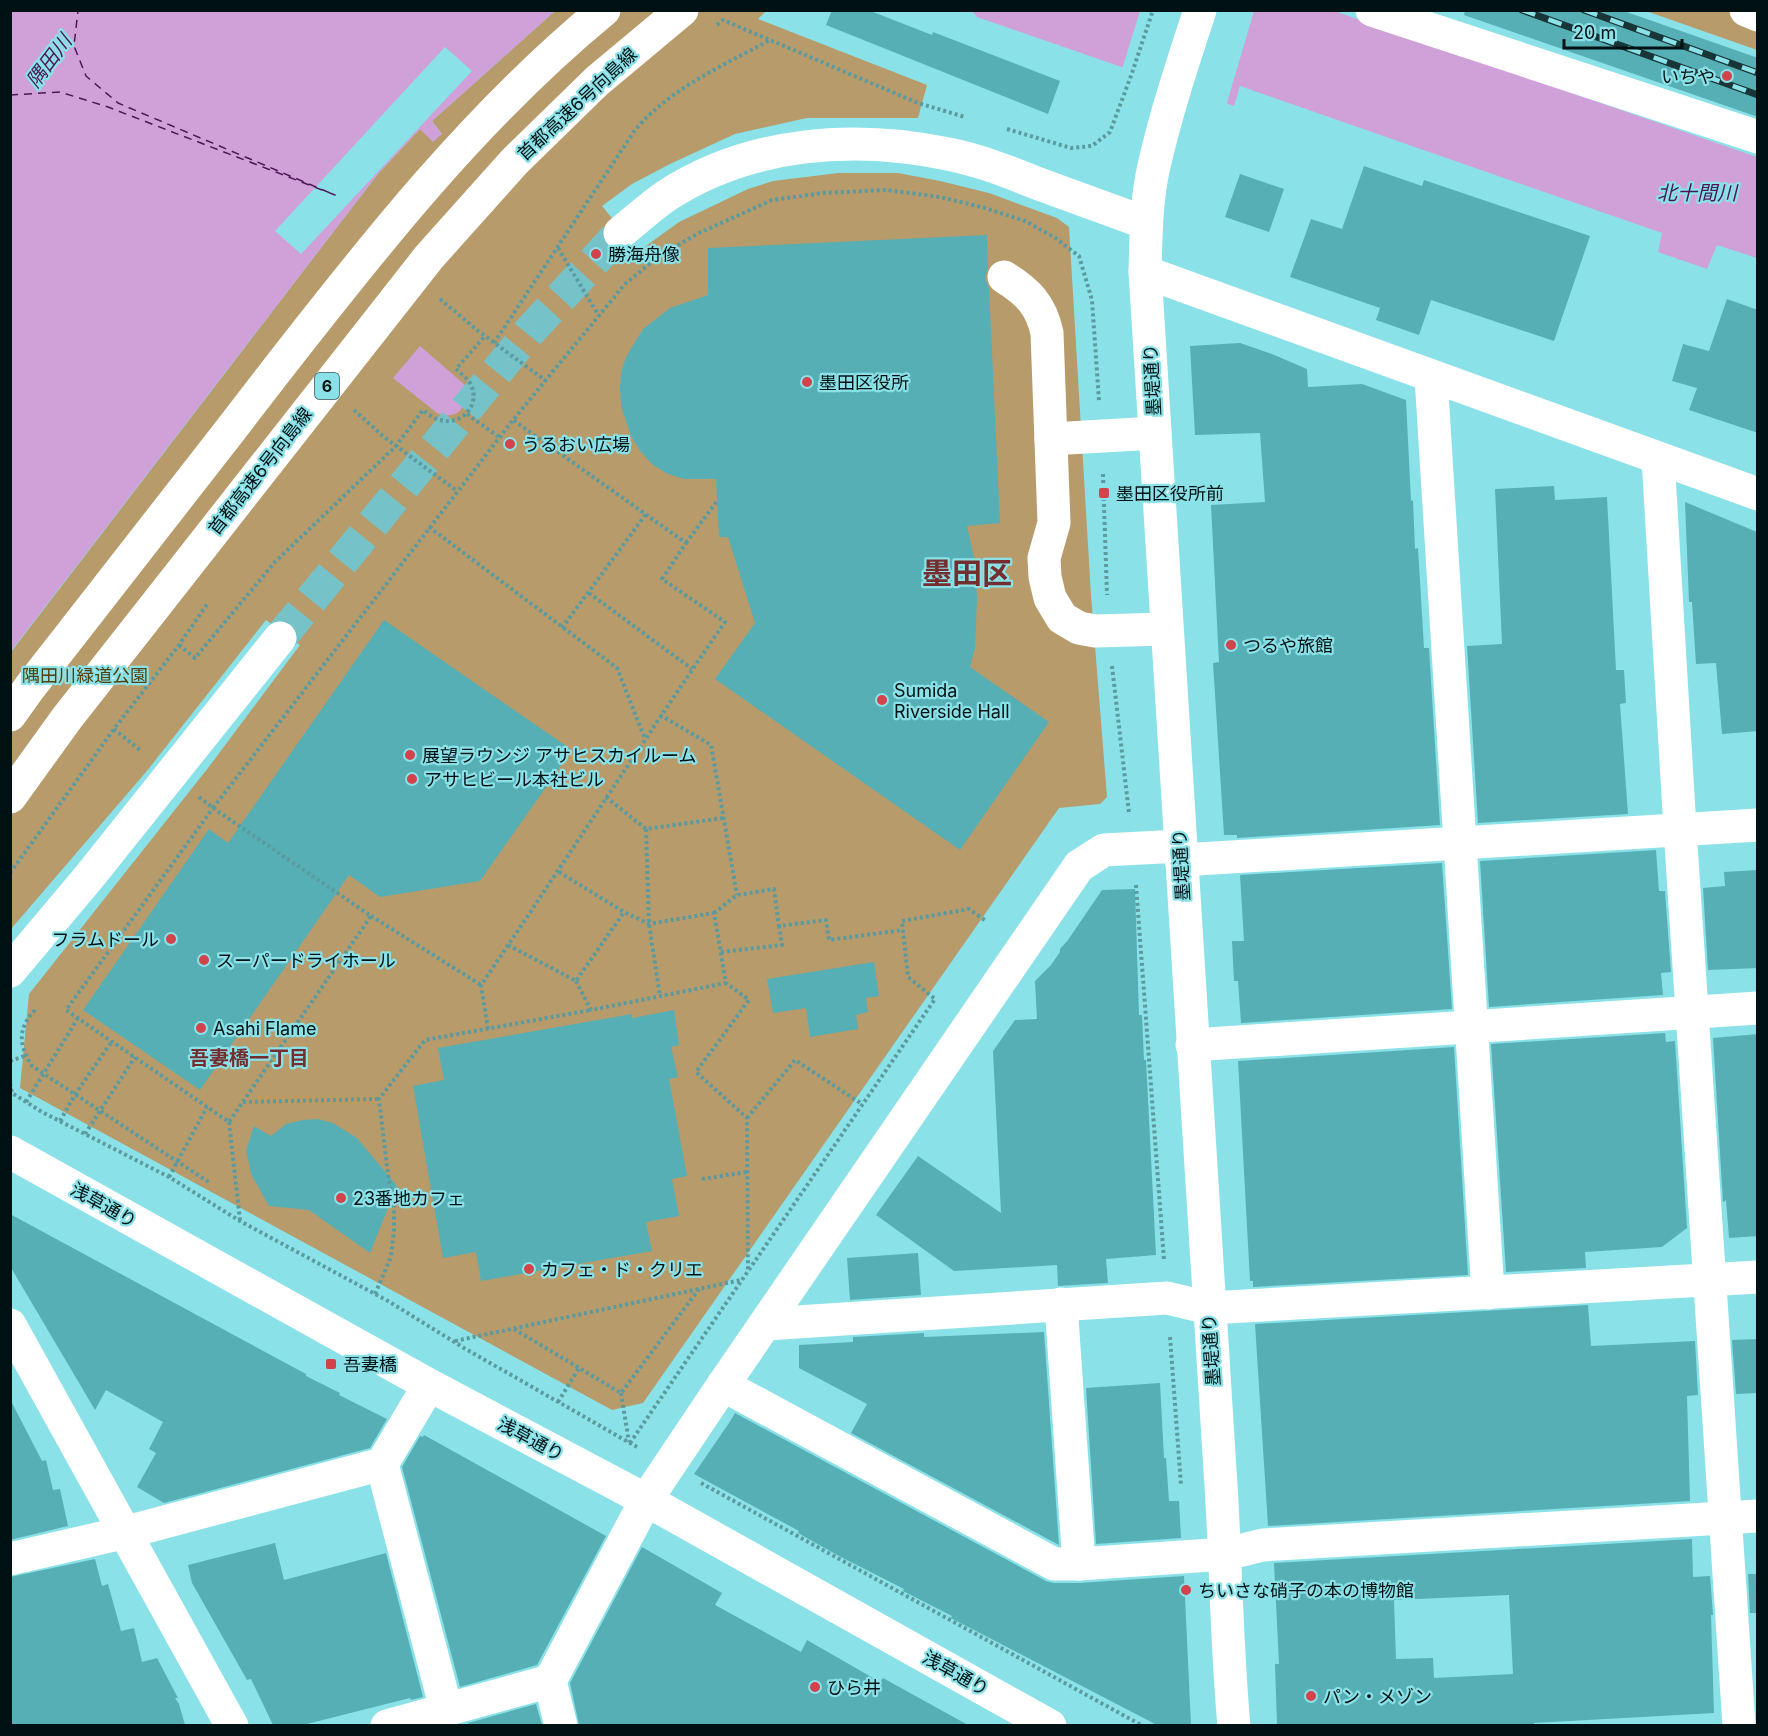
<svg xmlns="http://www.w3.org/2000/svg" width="1768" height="1736" font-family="Inter,'Noto Sans JP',sans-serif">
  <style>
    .green { fill: #b79b6b }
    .water { fill: #d0a1d8 }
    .pier { fill: #8ae2e8 }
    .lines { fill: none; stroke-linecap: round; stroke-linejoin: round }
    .ferry { stroke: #4e1658; stroke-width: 1.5; stroke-dasharray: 8 6; stroke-linecap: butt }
    .building { fill: #56afb5; fill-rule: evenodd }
    .minor-tunnel { stroke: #75c3c8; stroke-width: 33; stroke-dasharray: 33 16; stroke-linecap: butt }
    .path { stroke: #5b9b9f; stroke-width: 4; stroke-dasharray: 3 3; stroke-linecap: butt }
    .minor { stroke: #fff; stroke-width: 33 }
    .major { stroke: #fff; stroke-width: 33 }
    .highway { stroke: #fff; stroke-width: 33 }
    .rail-casing { stroke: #183537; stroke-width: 7 }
    .rail { stroke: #8ae2e8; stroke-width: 4.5; stroke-dasharray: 14; stroke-linecap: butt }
    .poi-dot { fill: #d3434c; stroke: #8ae2e8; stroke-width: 2 }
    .labels { text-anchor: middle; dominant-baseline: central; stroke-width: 4.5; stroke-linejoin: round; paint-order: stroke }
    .shield { fill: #8ae2e8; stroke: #295053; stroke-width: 1.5 }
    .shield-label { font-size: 16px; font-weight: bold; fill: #001113 }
    .poi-label { font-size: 18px; fill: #001113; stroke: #8ae2e8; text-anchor: start }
    .street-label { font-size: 18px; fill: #001113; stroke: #8ae2e8 }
    .park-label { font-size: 18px; fill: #563e08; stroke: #8ae2e8 }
    .water-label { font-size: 20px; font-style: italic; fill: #4e1658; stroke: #8ae2e8 }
    .neighbourhood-label { font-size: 20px; font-weight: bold; fill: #752e30; stroke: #8ae2e8 }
    .town-label { font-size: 30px; font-weight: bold; fill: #752e30; stroke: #8ae2e8 }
  </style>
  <rect width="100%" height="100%" fill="#8ae2e8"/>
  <g class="green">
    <polygon points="555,11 766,11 758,19 927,85 918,118 807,118 735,134 670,164 632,184 602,206 639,251 679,222 748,189 773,181 838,173 898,173 940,181 989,193 1057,218 1069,227 1091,595 1107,797 1100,804 1059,808 643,1403 612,1410 20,1088 29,994 208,768 300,645 266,620 146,772 11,929 11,652 377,175 420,129 442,134 432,121"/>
    <polygon points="1646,11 1757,11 1757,50"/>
  </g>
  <g class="water">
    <polygon points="11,11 555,11 432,121 442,134 433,142 420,129 377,175 11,651"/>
    <polygon points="972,11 1334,11 1757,157 1757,258 1717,245 1707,269 1658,252 1662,233 1240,86 1234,106 977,17"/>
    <path d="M420,346L465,385C472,404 457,422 437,413L393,378Z"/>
  </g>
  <g class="pier">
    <polygon points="1140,11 1254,11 1226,106 1122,69"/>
    <polygon points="445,47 472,71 301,254 275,231"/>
  </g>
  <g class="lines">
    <polyline class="ferry" points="10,95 60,92 108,107 335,195 118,103 86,76 74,46 78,10"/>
  </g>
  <g class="building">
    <polygon points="832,10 868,10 932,35 933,32 1060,81 1048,114 826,25"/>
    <polygon points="1465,10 1621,10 1758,58 1758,117 1464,15"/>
    <polygon points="1364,166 1422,186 1424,180 1590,236 1554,341 1431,300 1419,335 1376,320 1380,308 1290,277 1311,219 1342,229"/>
    <polygon points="1240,174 1284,189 1269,232 1225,217"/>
    <polygon points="987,235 988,267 985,277 989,288 1000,523 967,526 975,562 977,598 975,648 970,667 1049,722 960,850 715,679 755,623 728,537 719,537 716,479 684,479 668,474 653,465 641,452 631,436 621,406 620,390 621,373 626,357 643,329 670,308 708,295 708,248"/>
    <polygon points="1727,299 1758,310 1758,433 1689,410 1697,388 1672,381 1683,344 1709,351"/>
    <polygon points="1240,343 1272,354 1307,369 1308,387 1362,384 1406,400 1411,501 1413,500 1415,549 1418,548 1424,648 1429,648 1440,825 1237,838 1237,835 1224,835 1213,663 1219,662 1211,505 1265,502 1260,433 1195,435 1190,346"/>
    <polygon points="1554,486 1555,500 1607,497 1616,670 1624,670 1626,703 1620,704 1628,814 1478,823 1467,646 1502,644 1495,489"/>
    <polygon points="1685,502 1757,532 1758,731 1722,734 1716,663 1696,664 1692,602 1689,602"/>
    <polygon points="384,620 572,750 480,881 380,897 349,875 200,1090 83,1010 209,829 228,843"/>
    <polygon points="1656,850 1659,891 1665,891 1671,972 1661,973 1663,995 1489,1007 1480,861"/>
    <polygon points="1442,863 1452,1009 1241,1023 1238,981 1234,981 1232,941 1244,941 1240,875"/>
    <polygon points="1758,870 1758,968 1708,970 1703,888 1725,886 1724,872"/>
    <polygon points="1135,889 1139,1015 1142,1015 1144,1060 1146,1060 1156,1255 1106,1259 1108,1283 1058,1286 1057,1265 954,1271 876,1215 918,1156 1001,1213 993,1051 1015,1020 1037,1019 1035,981 1051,965 1060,952 1060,949 1068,940 1102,890"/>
    <polygon points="874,962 879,996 866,998 868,1012 856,1015 858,1029 810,1037 806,1008 773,1013 767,979"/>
    <polygon points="674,1010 679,1045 671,1047 678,1077 669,1079 687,1176 672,1179 679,1216 646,1222 652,1251 481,1281 476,1252 443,1258 413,1086 444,1080 438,1048 632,1014 632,1018"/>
    <polygon points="1665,1033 1666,1042 1675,1041 1687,1228 1662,1247 1585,1252 1586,1268 1506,1272 1491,1044"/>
    <polygon points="1758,1034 1758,1236 1729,1238 1726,1200 1723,1202 1713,1038"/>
    <polygon points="1454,1047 1468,1275 1253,1287 1253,1281 1250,1281 1238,1061"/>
    <polygon points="318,1119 333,1123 357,1138 397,1186 370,1253 309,1210 269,1206 251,1174 246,1150 254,1126 271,1136 286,1124 303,1120"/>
    <polygon points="10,1214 306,1374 306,1376 340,1393 339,1395 387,1419 370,1448 164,1503 137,1487 156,1453 149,1449 163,1422 106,1390 95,1410 10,1266"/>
    <polygon points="918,1253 921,1295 850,1300 847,1258"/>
    <polygon points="1588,1305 1591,1346 1695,1341 1698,1395 1687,1396 1690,1501 1268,1526 1255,1324"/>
    <polygon points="1044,1332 1059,1545 851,1433 867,1404 799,1368 799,1345 853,1342 853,1337 924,1333 924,1337"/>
    <polygon points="1758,1339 1758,1393 1736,1394 1732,1340"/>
    <polygon points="1160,1383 1164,1458 1166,1458 1169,1501 1179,1501 1181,1538 1096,1544 1086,1388"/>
    <polygon points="10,1399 42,1461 46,1460 53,1490 60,1489 68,1526 10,1540"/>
    <polygon points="735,1413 1046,1581 1054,1583 1079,1583 1184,1576 1191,1725 1157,1725 951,1618 952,1616 903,1591 904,1589 839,1556 798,1533 799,1531 694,1474 729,1423"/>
    <polygon points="424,1435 606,1536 537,1665 460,1687 402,1467 420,1436 423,1437"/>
    <path d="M1692,1539L1693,1577L1710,1576L1713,1615H1711L1714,1713L1534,1723V1725H1277L1275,1664H1279L1274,1563ZM1509,1595L1513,1674L1434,1678L1433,1658L1396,1659L1394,1600Z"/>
    <polygon points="275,1543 284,1580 386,1553 423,1697 411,1700 410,1698 303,1725 273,1725 251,1679 247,1680 192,1583 188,1565"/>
    <polygon points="642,1547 722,1593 715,1605 801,1652 807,1640 880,1682 883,1678 968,1725 579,1725 570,1683"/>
    <polygon points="95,1559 102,1586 108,1584 121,1631 134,1628 142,1662 157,1658 178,1698 175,1698 179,1704 185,1725 10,1725 10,1577"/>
    <polygon points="1748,1574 1758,1574 1758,1613 1750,1613"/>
    <polygon points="536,1704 542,1725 469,1725 468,1723"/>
  </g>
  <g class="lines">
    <polyline class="minor-tunnel" points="280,638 529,332 620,233"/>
    <g class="path">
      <polyline points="717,25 723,20 918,103 965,117"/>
      <polyline points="1007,129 1071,148 1092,146 1110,132 1132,73 1153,10"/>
      <polyline points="558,248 599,316"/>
      <polyline points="440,299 477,330 546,381"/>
      <path d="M494,343L635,130C671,88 722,66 770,40"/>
      <polyline points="354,410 384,437 457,491"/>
      <polyline points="467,414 499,437"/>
      <polyline points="1103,474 1107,595"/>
      <polyline points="429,527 617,668 645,739"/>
      <polyline points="686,543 717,501"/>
      <polyline points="589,593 692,669"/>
      <polyline points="562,628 646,514"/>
      <path d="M179,645L195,658L275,562L396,446L423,410C428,414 434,419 440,420C462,426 482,404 470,383C467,378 460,373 456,369L485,336"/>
      <polyline points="1112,666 1129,813"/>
      <polyline points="660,715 711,745 737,895"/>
      <polyline points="114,729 141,751"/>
      <polyline points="199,797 213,808 513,420 625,284 659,256 699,233 772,200 823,193 887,190 940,197 985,208 1025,221 1054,237 1079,256 1092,300 1099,401"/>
      <polyline points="606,797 646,829 723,818"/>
      <polygon points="213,808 371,916 229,1122 66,1010"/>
      <polyline points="646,829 649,924 660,996"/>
      <polyline points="559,872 624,912 649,924 714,913 726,983 749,1000 696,1072 747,1118 748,1270"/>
      <polyline points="10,873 114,729 179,645 208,603"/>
      <polyline points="1136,885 1164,1260"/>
      <polyline points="714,913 737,895 774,889 779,926 826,920 829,940 903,930"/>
      <polyline points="371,916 481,985"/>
      <polyline points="508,945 576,981 624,912"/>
      <polyline points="721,952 782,945 779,926"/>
      <polyline points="576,981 591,1010 726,983"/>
      <path d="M35,1010C18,1028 18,1044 32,1066L210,1183"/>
      <path d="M488,1029L481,985C563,865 642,742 725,622L662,579L686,543L513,420"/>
      <polyline points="10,1061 25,1056"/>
      <polyline points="10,1083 12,1093 42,1112 169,1177 240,1221 388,1301 464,1348 637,1447"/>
      <polyline points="26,1102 78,1018"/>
      <polyline points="243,1102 379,1099"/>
      <polyline points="747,1118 795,1060 862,1104"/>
      <polyline points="60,1121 76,1093 112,1041"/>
      <polyline points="229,1122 240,1220"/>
      <polyline points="85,1134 135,1057"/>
      <polyline points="169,1177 207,1107"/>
      <polyline points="702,1179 747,1172"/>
      <polyline points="375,1294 391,1257 394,1230 394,1206 388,1175 379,1099 425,1040 591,1010"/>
      <polyline points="514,1329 621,1393 699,1289"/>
      <polyline points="1170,1337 1181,1485"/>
      <polyline points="455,1341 741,1280"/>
      <polyline points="621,1393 629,1442"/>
      <polyline points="558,1402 579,1368"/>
      <polyline points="630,1443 935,999 908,977 902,921 969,909 986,921"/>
      <polyline points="701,1483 1143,1726"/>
    </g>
    <g class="minor">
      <polyline points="1372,10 1758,137"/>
      <polyline points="1746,10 1758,15"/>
      <path d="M620,233C635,221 650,207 666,196C749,142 853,134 948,154C979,160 1009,172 1039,184C1075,197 1111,210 1146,223"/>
      <polyline points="1145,272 1758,494"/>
      <path d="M1004,277C1028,292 1041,305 1047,333L1054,523L1044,558L1045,577L1050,598L1062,618L1079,628L1095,631L1167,629"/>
      <polyline points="1431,377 1488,1293"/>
      <polyline points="1051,439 1155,433"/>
      <polyline points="1658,458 1680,829 1739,1726"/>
      <polyline points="1181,860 1758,825"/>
      <polyline points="10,971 89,877 280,638"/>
      <polyline points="1192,1045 1758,1008"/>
      <polyline points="1061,1304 1079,1564"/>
      <polyline points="766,1324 1167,1298 1209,1308 1758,1277"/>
      <polyline points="10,1325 232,1726"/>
      <polyline points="723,1385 1054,1564 1079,1564 1226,1554 1263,1545 1758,1516"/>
      <polyline points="382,1464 446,1709"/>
      <polyline points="10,1559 127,1532 382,1464 429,1385"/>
      <polyline points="387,1726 550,1681"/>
      <polyline points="561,1726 550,1681 646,1500 723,1385 1079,866 1104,850 1180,846"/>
    </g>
    <g class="major">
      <path d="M1200,10C1183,62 1166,113 1154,166C1146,200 1146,237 1145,272C1173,671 1192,1071 1220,1470C1226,1555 1226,1641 1234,1726"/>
      <polyline points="10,1152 429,1385 646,1500 1050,1726"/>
    </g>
    <g class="highway">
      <path d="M10,715L30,687C111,583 192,480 272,376C373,246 476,115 604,10"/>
      <polyline points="10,797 67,718 429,257 514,162 597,81 682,10"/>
    </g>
    <g class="rail-casing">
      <g id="rail">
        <polyline points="1522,10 1758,95"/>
        <polyline points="1584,10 1758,73"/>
      </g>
    </g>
    <use href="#rail" class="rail"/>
  </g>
  <g class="poi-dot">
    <circle cx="1727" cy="76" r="6"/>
    <circle cx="596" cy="254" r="6"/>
    <circle cx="807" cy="382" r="6"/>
    <circle cx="510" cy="444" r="6"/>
    <rect x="1098" y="487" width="12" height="12" rx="3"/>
    <circle cx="1231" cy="645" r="6"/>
    <circle cx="882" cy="700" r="6"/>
    <circle cx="410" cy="755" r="6"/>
    <circle cx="412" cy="779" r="6"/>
    <circle cx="171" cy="939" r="6"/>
    <circle cx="204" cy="960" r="6"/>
    <circle cx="201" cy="1028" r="6"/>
    <circle cx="341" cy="1198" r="6"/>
    <circle cx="529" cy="1269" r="6"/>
    <rect x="325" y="1358" width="12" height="12" rx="3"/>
    <circle cx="1186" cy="1590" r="6"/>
    <circle cx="815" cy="1687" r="6"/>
    <circle cx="1311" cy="1696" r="6"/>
  </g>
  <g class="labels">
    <rect class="shield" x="315" y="373" width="24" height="26" rx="4.5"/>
    <g class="shield-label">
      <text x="327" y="386">6</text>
    </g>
    <g class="poi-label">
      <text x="1715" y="76" text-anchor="end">いちや</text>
      <text x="608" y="254">勝海舟像</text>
      <text x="819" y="382">墨田区役所</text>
      <text x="522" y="444">うるおい広場</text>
      <text x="1116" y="493">墨田区役所前</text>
      <text x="1243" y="645">つるや旅館</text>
      <text x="894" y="690">Sumida<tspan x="894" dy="21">Riverside Hall</tspan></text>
      <text x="422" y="755">展望ラウンジ アサヒスカイルーム</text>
      <text x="424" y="779">アサヒビール本社ビル</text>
      <text x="159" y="939" text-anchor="end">フラムドール</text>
      <text x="216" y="960">スーパードライホール</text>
      <text x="213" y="1028">Asahi Flame</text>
      <text x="353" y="1198">23番地カフェ</text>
      <text x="541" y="1269">カフェ・ド・クリエ</text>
      <text x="343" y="1364">吾妻橋</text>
      <text x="1198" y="1590">ちいさな硝子の本の博物館</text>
      <text x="827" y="1687">ひら井</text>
      <text x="1323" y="1696">パン・メゾン</text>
    </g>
    <g class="street-label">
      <text transform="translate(577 104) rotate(-43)">首都高速6号向島線</text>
      <text transform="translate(1152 380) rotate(-93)">墨堤通り</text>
      <text transform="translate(260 471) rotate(-52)">首都高速6号向島線</text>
      <text transform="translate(1181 865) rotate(-93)">墨堤通り</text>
      <text transform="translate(104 1205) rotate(29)">浅草通り</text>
      <text transform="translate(1211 1350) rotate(-94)">墨堤通り</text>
      <text transform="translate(531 1439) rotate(28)">浅草通り</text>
      <text transform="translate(956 1673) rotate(29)">浅草通り</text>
    </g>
    <g class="park-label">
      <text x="85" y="675">隅田川緑道公園</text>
    </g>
    <g class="water-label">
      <text transform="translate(49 61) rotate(-53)">隅田川</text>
      <text x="1697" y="193">北十間川</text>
    </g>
    <g class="neighbourhood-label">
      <text x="249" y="1058">吾妻橋一丁目</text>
    </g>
    <g class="town-label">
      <text x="967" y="573">墨田区</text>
    </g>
  </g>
  <rect width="1768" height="1736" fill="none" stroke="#001113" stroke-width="24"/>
  <path d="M1564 39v9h118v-9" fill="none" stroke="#001113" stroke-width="3"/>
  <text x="1573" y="39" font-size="18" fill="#001113" stroke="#8ae2e8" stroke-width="4.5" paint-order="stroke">20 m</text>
</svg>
